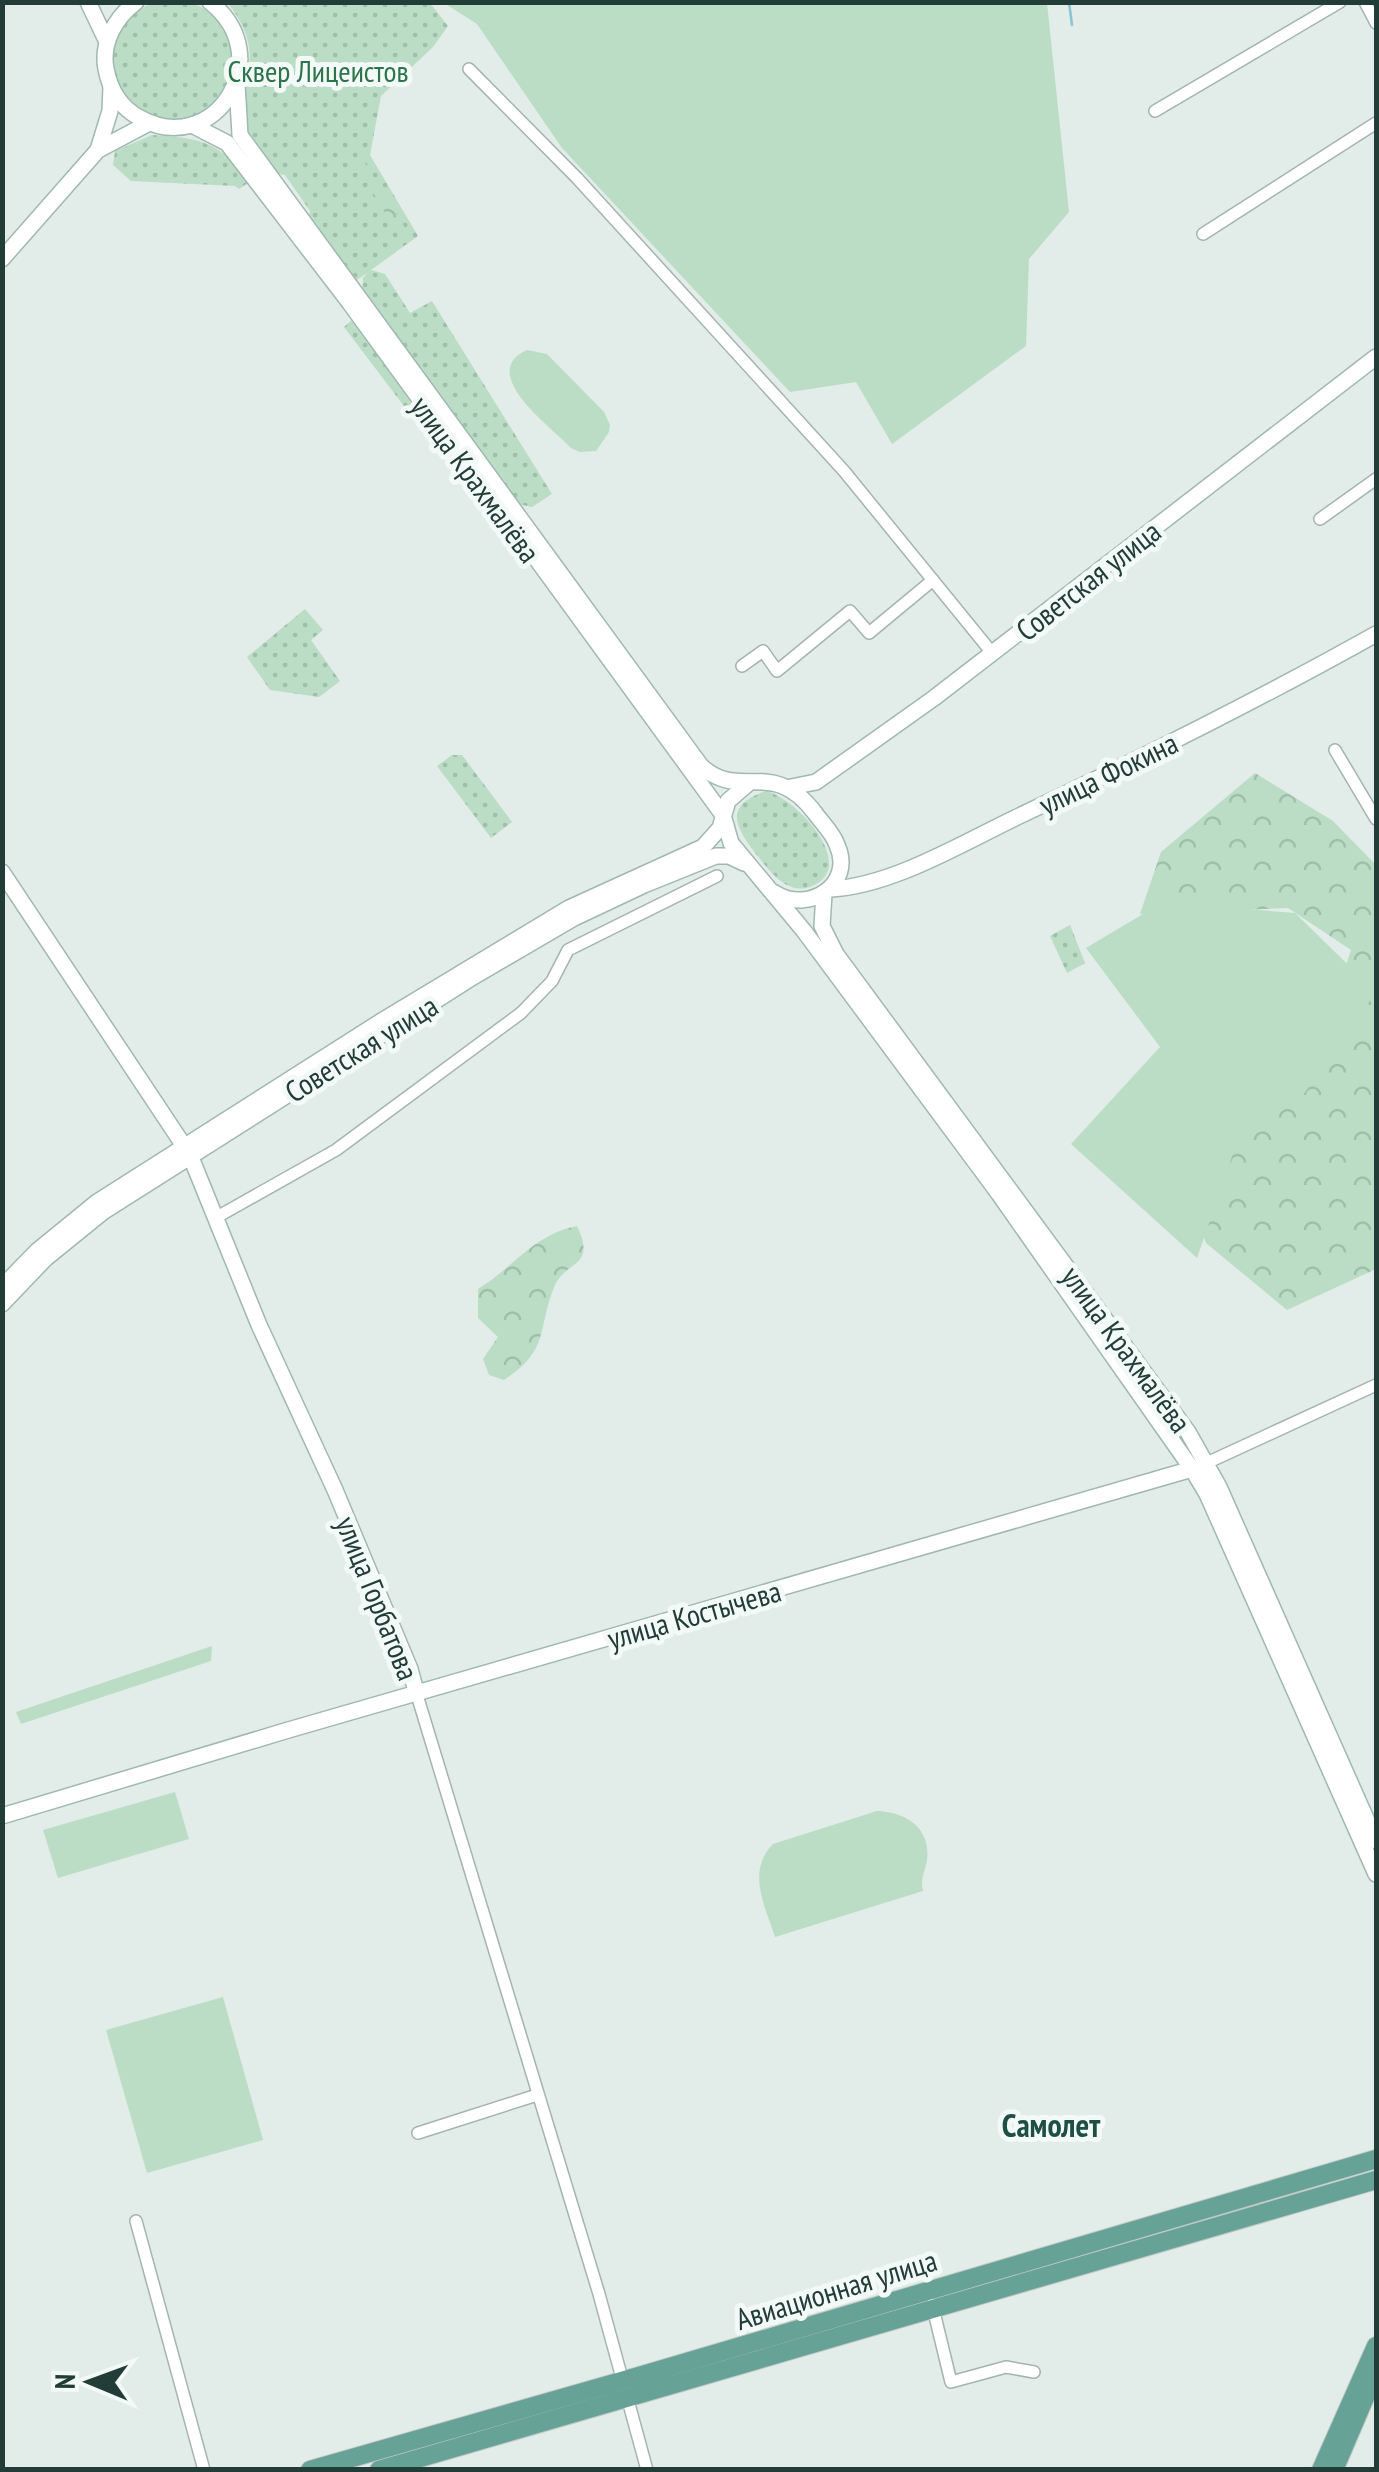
<svg xmlns="http://www.w3.org/2000/svg" width="1379" height="2472" font-family="'PT Sans Narrow',sans-serif">
  <style>
    .grass { fill: url(#grass-dots) }
    .forest { fill: url(#forest-crowns) }
    .garden { fill: #bbddc5 }
    .lines { fill: none; stroke-linecap: round; stroke-linejoin: round }
    .stream { stroke: #8ac3d1; stroke-width: 2.5 }
    .street-casing { stroke: #a5b4af; stroke-width: 14 }
    .secondary-casing { stroke: #a0b8b0; stroke-width: 18 }
    .primary-casing { stroke: #c1c9c7; stroke-width: 20 }
    .street { stroke: #fff; stroke-width: 11 }
    .secondary { stroke: #fff; stroke-width: 15 }
    .primary { stroke: #66a295; stroke-width: 18 }
    .labels { text-anchor: middle; dominant-baseline: central; stroke-width: 10; stroke-linejoin: round; paint-order: stroke }
    .park-label { font-size: 30px; fill: #2c744b; stroke: #f2f9f6 }
    .street-label { font-size: 30px; fill: #223d37; stroke: #f2f9f6 }
    .neighbourhood-label { font-size: 32px; font-weight: bold; fill: #1e4f45; stroke: #f2f9f6 }
  </style>
  <defs>
    <pattern id="grass-dots" width="8" height="8" patternUnits="userSpaceOnUse" patternTransform="scale(2.5)"><rect width="8" height="8" fill="#bbddc5"/><path d="M2 2h.1M6 6h.1" fill="none" stroke="#a0bfaa" stroke-width="1.8" stroke-linecap="round"/></pattern>
    <pattern id="forest-crowns" width="20" height="18" patternUnits="userSpaceOnUse" patternTransform="scale(2.5)"><rect width="20" height="18" fill="#bbddc5"/><path d="M2 6a3 3 0 1 1 6 0M12 15a3 3 0 1 1 6 0" fill="none" stroke="#a0bfaa"/></pattern>
  </defs>
  <rect width="100%" height="100%" fill="#e2ece8"/>
  <g class="grass">
    <circle cx="173" cy="60" r="60"/>
    <path d="M228,3H430L448,26L433,47L381,96L370,155L418,236L371,270L385,274L410,313L432,301L552,494L532,507L517,504L362,293L363,278L367,273L354,282L308,219L310,211L285,175L273,173C264,161 252,147 247,133C230,80 274,64 228,3Z"/>
    <path d="M152,135C201,138 218,141 251,181L239,189L235,186L131,181L113,165L115,151Z"/>
    <polygon points="352,320 359,327 421,412 404,406 344,327"/>
    <polygon points="305,609 323,630 311,640 340,681 319,697 270,690 247,657"/>
    <polygon points="452,755 462,755 512,822 491,838 437,766"/>
    <path d="M766,791C795,797 860,866 812,886C787,897 769,870 756,854C734,826 724,805 766,791Z"/>
    <polygon points="1070,925 1085,963 1067,973 1050,936"/>
  </g>
  <g class="forest">
    <polygon points="362,158 407,231 399,236 359,169"/>
    <polygon points="1255,773 1333,821 1376,865 1376,1269 1287,1310 1206,1243 1187,1196 1339,987 1351,950 1288,908 1140,914 1161,852"/>
    <path d="M577,1226C597,1267 566,1261 555,1285C536,1331 551,1349 504,1380L489,1375L483,1359L498,1337L478,1318V1289C513,1268 534,1234 577,1226Z"/>
  </g>
  <g class="garden">
    <polygon points="444,3 1047,3 1069,212 1029,259 1026,346 892,444 856,382 790,392 562,148 477,24"/>
    <path d="M527,350L547,354L604,412L610,425L609,432L596,451L580,452L571,448C551,427 476,373 527,350Z"/>
    <polygon points="1163,902 1295,913 1376,992 1301,1098 1237,1142 1197,1258 1071,1144 1160,1047 1086,948"/>
    <polygon points="212,1646 211,1661 21,1724 16,1712"/>
    <polygon points="175,1792 189,1839 58,1878 43,1830"/>
    <path d="M877,1811C905,1812 931,1827 927,1860C925,1872 920,1879 923,1891L775,1937C765,1906 746,1871 773,1844Z"/>
    <polygon points="223,1997 263,2140 147,2173 106,2030"/>
  </g>
  <g class="lines">
    <polyline class="stream" points="1069,2 1072,25"/>
    <g class="street-casing">
      <g id="street">
        <polyline points="1365,2 1376,23"/>
        <polyline points="469,69 577,178 844,471 993,654"/>
        <polyline points="1155,111 1340,2"/>
        <polyline points="1203,234 1376,123"/>
        <polyline points="1320,519 1376,479"/>
        <polyline points="742,666 763,651 777,671 850,611 869,633 933,580"/>
        <polyline points="1335,750 1376,819"/>
        <polyline points="217,1217 336,1150 521,1013 552,981 568,950 717,876"/>
        <polyline points="1198,1467 1376,1385"/>
        <polyline points="417,1695 599,2294 647,2470"/>
        <polyline points="418,2133 537,2095"/>
        <polyline points="136,2221 204,2470"/>
        <polyline points="932,2304 951,2382 1006,2367 1034,2372"/>
      </g>
    </g>
    <g class="secondary-casing">
      <g id="secondary">
        <polyline points="88,2 107,42"/>
        <path d="M136,2C115,18 101,43 106,69C110,90 121,108 140,118C214,159 280,57 210,2"/>
        <path d="M237,84L240,135L701,766C740,802 772,756 815,813C822,823 833,833 837,845C855,885 808,914 775,893"/>
        <polyline points="192,125 227,143 349,302 723,815 731,843 804,931 999,1194 1192,1469 1207,1494 1376,1874"/>
        <polyline points="98,150 110,111 111,87"/>
        <polyline points="2,259 98,150 149,123"/>
        <polyline points="791,787 816,782 934,698 1376,357"/>
        <polyline points="2,872 190,1155 259,1325 335,1490 410,1669 417,1695"/>
        <path d="M831,889C891,886 961,844 1015,818C1138,760 1258,700 1376,634"/>
        <polyline points="824,894 822,926 836,954 1188,1432 1219,1487 1376,1841"/>
        <polyline points="2,1287 37,1251 97,1202 380,1022 569,908 703,847 720,828 728,801 750,782"/>
        <polyline points="2,1304 45,1259 103,1212 473,977 574,918 644,885 716,856 729,856 744,863"/>
        <polyline points="2,1816 285,1731 1192,1469"/>
      </g>
    </g>
    <g class="primary-casing">
      <g id="primary">
        <polyline points="310,2470 639,2376 1376,2159"/>
        <polyline points="379,2470 1376,2180"/>
        <polyline points="1321,2470 1376,2346"/>
        <polyline points="1334,2470 1376,2372"/>
      </g>
    </g>
    <use href="#street" class="street"/>
    <use href="#secondary" class="secondary"/>
    <use href="#primary" class="primary"/>
  </g>
  <g class="labels">
    <g class="park-label">
      <text x="318" y="70">Сквер Лицеистов</text>
    </g>
    <g class="street-label">
      <text transform="translate(476 479) rotate(54)">улица Крахмалёва</text>
      <text transform="translate(1088 580) rotate(-38)">Советская улица</text>
      <text transform="translate(1108 773) rotate(-26)">улица Фокина</text>
      <text transform="translate(361 1048) rotate(-32)">Советская улица</text>
      <text transform="translate(1127 1349) rotate(54)">улица Крахмалёва</text>
      <text transform="translate(378 1598) rotate(68)">улица Горбатова</text>
      <text transform="translate(694 1614) rotate(-16)">улица Костычева</text>
      <text transform="translate(836 2289) rotate(-17)">Авиационная улица</text>
    </g>
    <g class="neighbourhood-label">
      <text x="1051" y="2125">Самолет</text>
    </g>
  </g>
  <rect width="1379" height="2472" fill="none" stroke="#223d37" stroke-width="10"/>
  <g transform="translate(90 2382) rotate(271)" stroke="#f2f9f6" stroke-width="8" paint-order="stroke">
  <path d="M0-8L18 38L0 25L-18 38Z" fill="#223d37"/>
  <text y="-15" font-size="28" font-weight="bold" text-anchor="middle" fill="#223d37">N</text>
  </g>
</svg>
